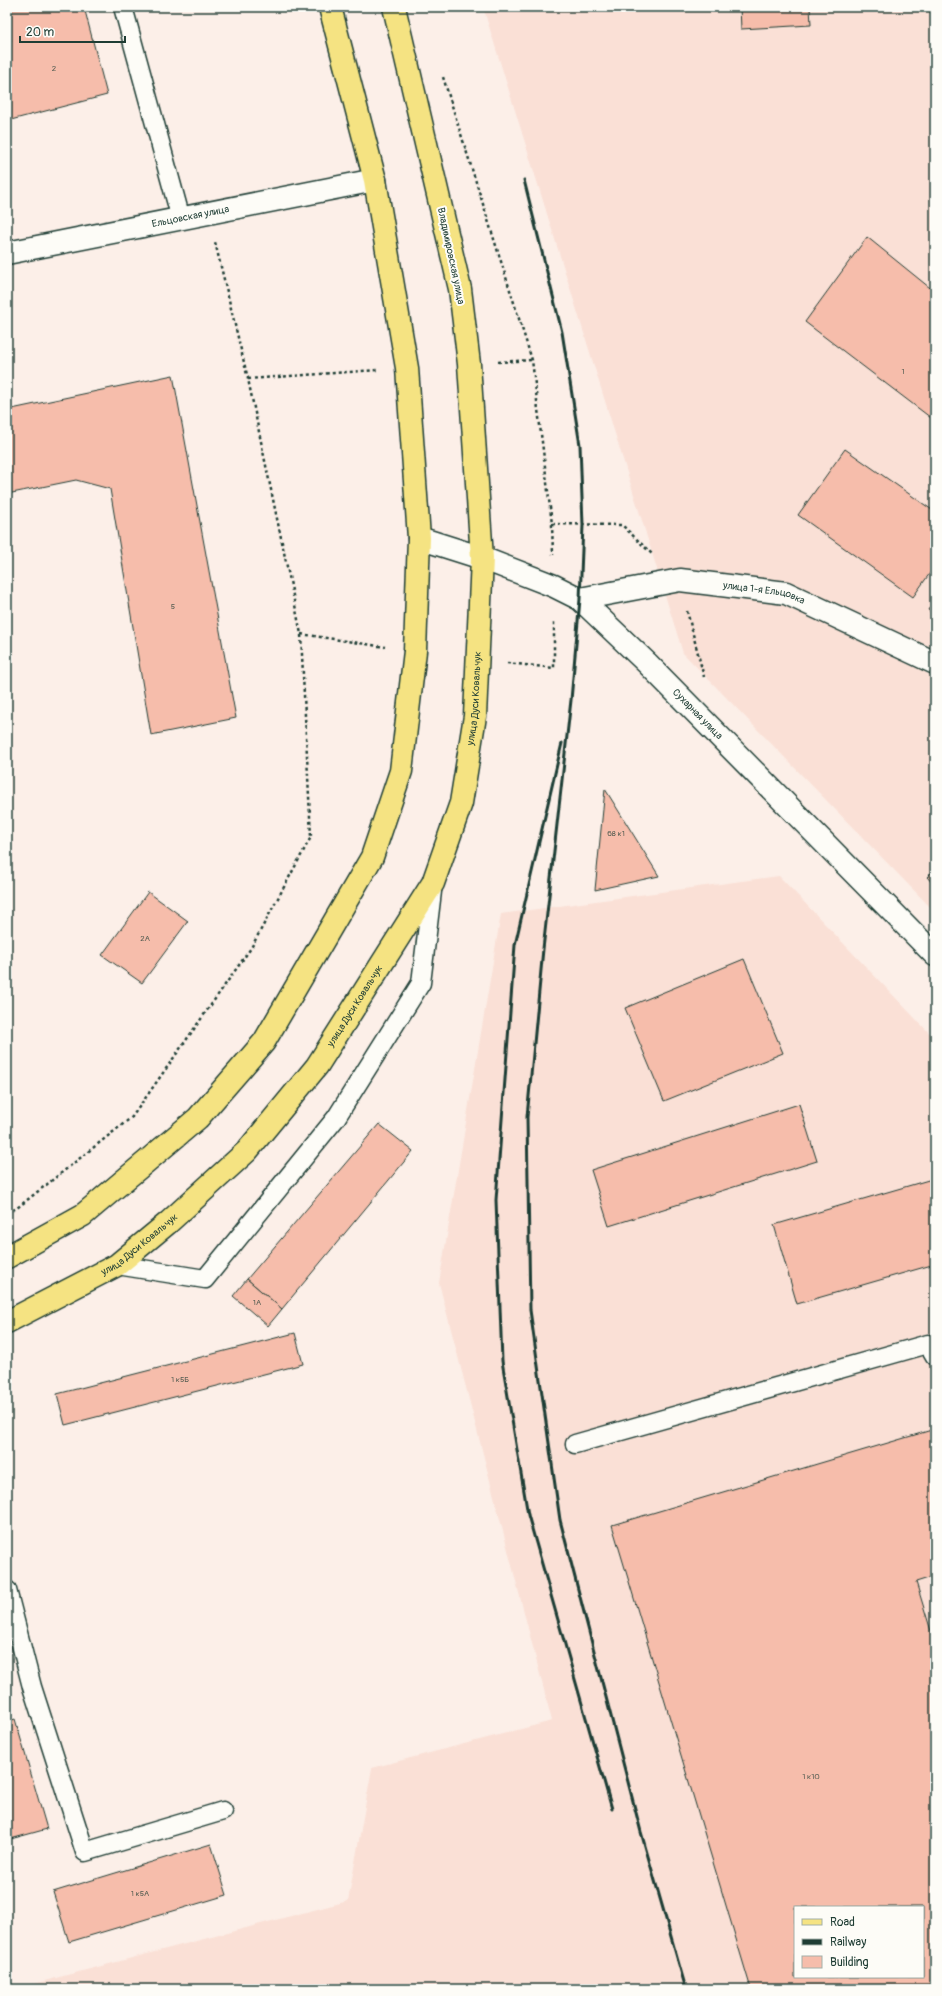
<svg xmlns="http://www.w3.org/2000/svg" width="942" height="1996" font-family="Pangolin,sans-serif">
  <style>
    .built { fill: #fae0d6; fill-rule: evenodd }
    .building { fill: #f6bdab; stroke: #1f3d34; fill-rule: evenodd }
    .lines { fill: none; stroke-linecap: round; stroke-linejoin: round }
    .lane-casing { stroke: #1f3d34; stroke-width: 21 }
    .street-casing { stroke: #1f3d34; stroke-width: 25 }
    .secondary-casing { stroke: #1f3d34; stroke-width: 25 }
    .primary-casing { stroke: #1f3d34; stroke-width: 25 }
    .path { stroke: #1f3d34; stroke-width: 2.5; stroke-dasharray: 3 3; stroke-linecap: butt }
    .lane { stroke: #fdfcf7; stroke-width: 18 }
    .street { stroke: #fdfcf7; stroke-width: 22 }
    .secondary { stroke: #fdfcf7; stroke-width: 22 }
    .primary { stroke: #f5e382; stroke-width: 22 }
    .rail { stroke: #1f3d34; stroke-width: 3 }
    .labels { text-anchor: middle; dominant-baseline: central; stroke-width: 4; stroke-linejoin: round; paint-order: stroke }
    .number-label { font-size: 8px; fill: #555d52 }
    .street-label { font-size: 10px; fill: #1f3d34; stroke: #fdfcf7 }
  </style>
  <rect width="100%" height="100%" fill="#fcefe8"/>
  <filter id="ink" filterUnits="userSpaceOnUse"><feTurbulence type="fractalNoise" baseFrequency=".025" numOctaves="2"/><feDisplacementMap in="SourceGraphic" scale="8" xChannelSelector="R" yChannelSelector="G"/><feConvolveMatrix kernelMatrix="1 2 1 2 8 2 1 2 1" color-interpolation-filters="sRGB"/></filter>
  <g filter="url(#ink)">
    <g class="built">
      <polygon points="483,7 935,7 935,912 683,653"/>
      <path d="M779,876L935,1039V1989H14L348,1901L372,1768L552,1721L439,1283L501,914ZM795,1907H923V1977H795Z"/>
    </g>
    <g class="building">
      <polygon points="7,7 84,7 107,95 7,121 7,42 11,41 7,24"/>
      <polygon points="740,7 810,7 811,25 741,29"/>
      <polygon points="867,237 935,292 935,421 805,322"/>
      <polygon points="173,375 236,718 151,735 110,489 76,480 7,494 7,410"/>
      <polygon points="845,449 935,512 935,566 913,597 798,515"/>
      <polygon points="935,599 935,615 928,610"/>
      <polygon points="605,789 659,876 595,890"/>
      <polygon points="935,869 935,886 927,877"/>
      <polygon points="148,892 188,921 142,983 102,955"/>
      <polygon points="744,959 783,1053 664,1101 625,1008"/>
      <polygon points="799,1104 817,1161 609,1226 591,1170"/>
      <polygon points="379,1124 413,1151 282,1309 247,1279"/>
      <polygon points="932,1179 935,1188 935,1264 797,1304 774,1225"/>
      <polygon points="247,1279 282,1309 268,1326 233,1296"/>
      <polygon points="295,1333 303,1364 65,1425 57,1394"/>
      <path d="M935,1429V1576L916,1582L935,1644V1989H751L612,1525ZM795,1907H923V1977H795Z"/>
      <polygon points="15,1719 47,1829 7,1840 7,1722"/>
      <polygon points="211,1844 227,1895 69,1942 53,1892"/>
    </g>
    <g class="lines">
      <g class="lane-casing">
        <g id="lane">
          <polyline points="123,7 181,219"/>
          <polyline points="117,1265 205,1279 336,1118 421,983 433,883"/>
          <polyline points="575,1444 928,1344 935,1356"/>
          <polyline points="7,1590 32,1687 85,1852 223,1811"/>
        </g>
      </g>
      <g class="street-casing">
        <g id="street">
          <path id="s1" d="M7,253L375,180"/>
          <path id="s2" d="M580,599L680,580L786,593L935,663"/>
        </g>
      </g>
      <g class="secondary-casing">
        <g id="secondary">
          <path id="s3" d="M419,538L482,558L554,586L580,599L648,664L935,955"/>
        </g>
      </g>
      <g class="primary-casing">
        <g id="primary">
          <polyline points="7,1257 83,1215 198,1118 264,1042 372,857 401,771 415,651 419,538 407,368 375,180 330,7"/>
          <path id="s4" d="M7,1322L117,1265L169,1222L247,1151L317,1066L433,883L461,803L475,716L482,558L469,364L460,289L394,7"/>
        </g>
      </g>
      <g class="path">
        <polyline points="443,77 532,360 552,524 553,555"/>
        <polyline points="498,362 532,360"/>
        <polyline points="248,379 377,370"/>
        <polyline points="552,524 622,525 652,554"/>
        <polyline points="687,611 704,677"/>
        <polyline points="301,634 385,647"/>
        <polyline points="507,663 554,668 554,620"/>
        <polyline points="7,1213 17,1208 132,1117 251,948 311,837 301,634 248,379 215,242"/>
      </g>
      <use href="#lane" class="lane"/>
      <use href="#street" class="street"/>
      <use href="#secondary" class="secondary"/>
      <use href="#primary" class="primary"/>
      <g class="rail">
        <polyline points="524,180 562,332 580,445 583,525 580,599 571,700 543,949 527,1117 530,1310 560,1520 641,1832 686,1989"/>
        <polyline points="562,743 515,945 496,1200 502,1361 528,1515 612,1809"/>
      </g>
    </g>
  </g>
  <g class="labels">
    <g class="number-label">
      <text x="54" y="68">2</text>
      <text x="903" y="371">1</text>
      <text x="173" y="606">5</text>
      <text x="616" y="833">68 к1</text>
      <text x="145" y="938">2А</text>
      <text x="257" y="1302">1А</text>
      <text x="180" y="1379">1 к5Б</text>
      <text x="811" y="1776">1 к10</text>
      <text x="140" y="1893">1 к5А</text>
    </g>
    <g class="street-label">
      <text stroke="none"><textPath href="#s1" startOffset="187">Ельцовская улица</textPath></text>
      <text transform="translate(451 256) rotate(78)">Владимировская улица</text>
      <text stroke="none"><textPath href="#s2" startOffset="187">улица 1-я Ельцовка</textPath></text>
      <text stroke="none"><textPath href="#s4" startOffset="814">улица Дуси Ковальчук</textPath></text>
      <text stroke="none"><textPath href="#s3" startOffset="337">Сухарная улица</textPath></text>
      <text stroke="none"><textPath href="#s4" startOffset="478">улица Дуси Ковальчук</textPath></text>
      <text stroke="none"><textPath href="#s4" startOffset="154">улица Дуси Ковальчук</textPath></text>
    </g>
  </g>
  <rect width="942" height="1996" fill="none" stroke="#fdfcf7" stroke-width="24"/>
  <rect x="12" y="12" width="918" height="1972" fill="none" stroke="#1f3d34" stroke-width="1.5" filter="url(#ink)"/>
  <rect x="794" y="1906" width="130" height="72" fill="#fdfcf7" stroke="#a4b0a9"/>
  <rect x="802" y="1919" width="20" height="6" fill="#f5e382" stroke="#a4b0a9"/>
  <text x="830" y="1926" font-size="12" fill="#1f3d34">Road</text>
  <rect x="802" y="1939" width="20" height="6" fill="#1f3d34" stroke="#a4b0a9"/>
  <text x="830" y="1946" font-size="12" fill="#1f3d34">Railway</text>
  <rect x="802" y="1956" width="20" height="12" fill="#f6bdab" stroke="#a4b0a9"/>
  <text x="830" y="1966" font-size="12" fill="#1f3d34">Building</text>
  <path d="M20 36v6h105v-6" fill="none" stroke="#1f3d34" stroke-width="2"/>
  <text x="26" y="36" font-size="12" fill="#1f3d34" stroke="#fdfcf7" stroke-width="3" paint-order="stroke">20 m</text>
</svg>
